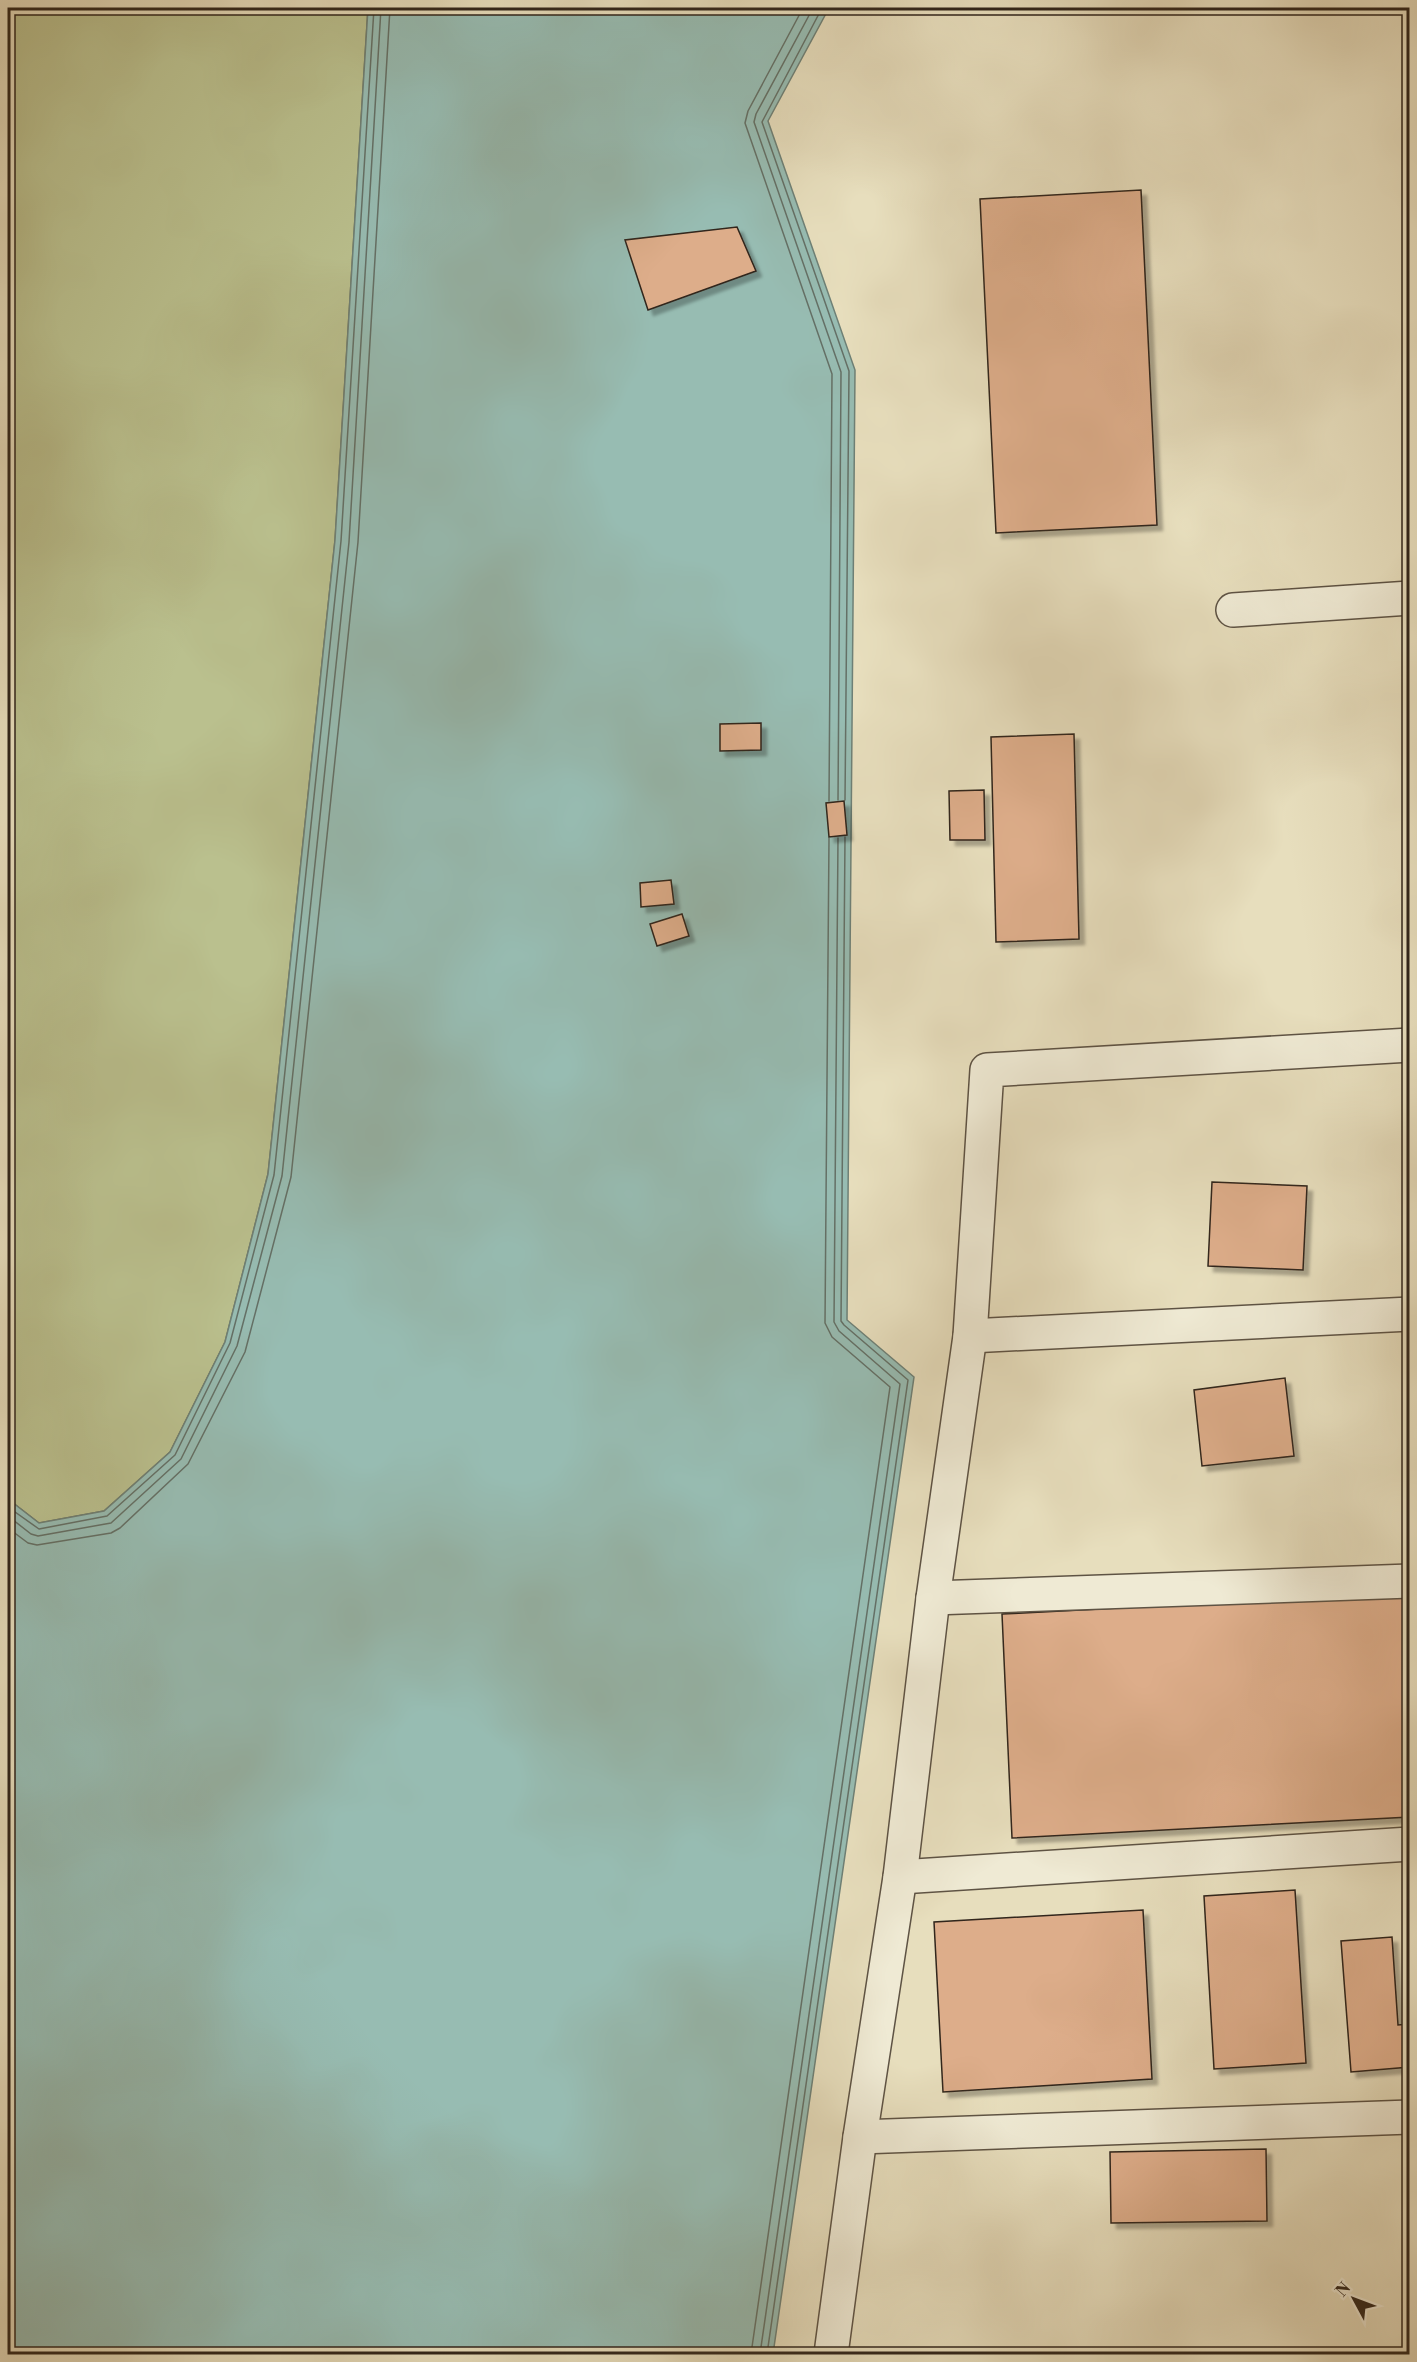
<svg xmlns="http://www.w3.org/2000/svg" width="1417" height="2362" font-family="'Libre Bodoni',serif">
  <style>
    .green { fill: #bac08e; stroke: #757254; stroke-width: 1.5 }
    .water { fill: #97bcb2; stroke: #6e8076; stroke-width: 1.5 }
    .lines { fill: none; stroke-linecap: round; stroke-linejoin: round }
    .shore { stroke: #647066; stroke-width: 1.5 }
    .building { fill: #ddad8a; stroke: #30251b; stroke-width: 1.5; filter: url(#shadow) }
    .street-casing { stroke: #5e5344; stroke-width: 36 }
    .street { stroke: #efead4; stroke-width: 33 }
  </style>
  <defs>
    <filter id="shadow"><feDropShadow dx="5.5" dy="5.5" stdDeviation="1.5" flood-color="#0004"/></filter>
  </defs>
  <rect width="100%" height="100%" fill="#e7debd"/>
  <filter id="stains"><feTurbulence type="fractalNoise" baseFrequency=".00333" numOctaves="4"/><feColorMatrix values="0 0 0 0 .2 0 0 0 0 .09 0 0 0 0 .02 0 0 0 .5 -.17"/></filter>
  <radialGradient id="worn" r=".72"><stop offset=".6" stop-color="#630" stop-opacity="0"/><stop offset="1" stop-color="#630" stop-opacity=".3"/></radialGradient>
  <polygon class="green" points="8,8 368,8 335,540 268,1174 225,1342 170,1452 104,1511 39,1523 8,1499"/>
  <polygon class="water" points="368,8 829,8 768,121 855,370 847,1320 914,1377 773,2354 8,2354 8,1499 39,1523 104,1511 170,1452 225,1342 268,1174 335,540"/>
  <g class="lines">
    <g class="shore">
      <polyline points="803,8 748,111 745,123 832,374 829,801"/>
      <polyline points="813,8 756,114 754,122 841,372 838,800"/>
      <polyline points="822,8 762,122 849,371 845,800"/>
      <polyline points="8,1507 39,1529 107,1516 175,1455 230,1343 274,1175 341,541 374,8"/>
      <polyline points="8,1516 31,1534 38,1536 111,1523 181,1459 237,1346 282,1176 349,542 381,8"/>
      <polyline points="8,1528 28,1543 37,1545 111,1533 120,1528 188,1464 245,1352 291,1177 358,542 390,8"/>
      <polyline points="751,2354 890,1387 832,1337 825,1323 829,838"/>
      <polyline points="760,2354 900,1384 839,1331 834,1322 838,838"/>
      <polyline points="767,2354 908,1380 844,1325 841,1321 845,837"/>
    </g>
  </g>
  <g class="building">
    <polygon points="1141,190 1157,525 996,533 980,199"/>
    <polygon points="737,227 756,271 648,310 625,240"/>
    <polygon points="761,723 761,750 720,751 720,724"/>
    <polygon points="1074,734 1079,939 996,942 991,737"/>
    <polygon points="984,790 985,840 950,840 949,791"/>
    <polygon points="844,801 847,835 829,837 826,803"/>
    <polygon points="671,880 674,904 641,907 640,883"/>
    <polygon points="682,914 689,936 657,946 650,924"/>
    <polygon points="1212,1182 1307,1186 1303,1270 1208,1266"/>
    <polygon points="1285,1378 1294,1456 1202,1466 1194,1390"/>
    <polygon points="1410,1593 1410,1817 1012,1838 1002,1614"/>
    <polygon points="1295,1890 1306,2063 1214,2069 1204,1896"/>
    <polygon points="1143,1910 1152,2079 943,2092 934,1922"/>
    <polygon points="1392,1937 1398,2025 1410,2024 1410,2067 1351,2072 1341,1941"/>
    <polygon points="1266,2149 1267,2221 1111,2223 1110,2152"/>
  </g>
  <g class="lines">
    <g class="street-casing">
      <g id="street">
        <polyline points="1233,610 1410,598"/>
        <polyline points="970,1336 1410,1314"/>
        <polyline points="933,1598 1410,1581"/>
        <polyline points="900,1877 1410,1844"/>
        <polyline points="860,2137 1410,2117"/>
        <polyline points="831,2354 860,2137 900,1877 933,1598 970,1336 987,1070 1410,1045"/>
      </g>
    </g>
    <use href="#street" class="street"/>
  </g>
  <rect width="1417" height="2362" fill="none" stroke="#e7debd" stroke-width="30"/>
  <rect x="9" y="9" width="1399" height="2344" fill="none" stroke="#30251b" stroke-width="3"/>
  <rect x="15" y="15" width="1387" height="2332" fill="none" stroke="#30251b" stroke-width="1.5"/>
  <g transform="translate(1354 2299) rotate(311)" stroke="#efead4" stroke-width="4.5" paint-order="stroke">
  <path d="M0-4.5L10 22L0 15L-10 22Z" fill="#30251b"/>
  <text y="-9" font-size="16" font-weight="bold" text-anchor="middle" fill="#30251b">N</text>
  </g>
  <rect width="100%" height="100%" filter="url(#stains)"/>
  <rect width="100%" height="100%" fill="url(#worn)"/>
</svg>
